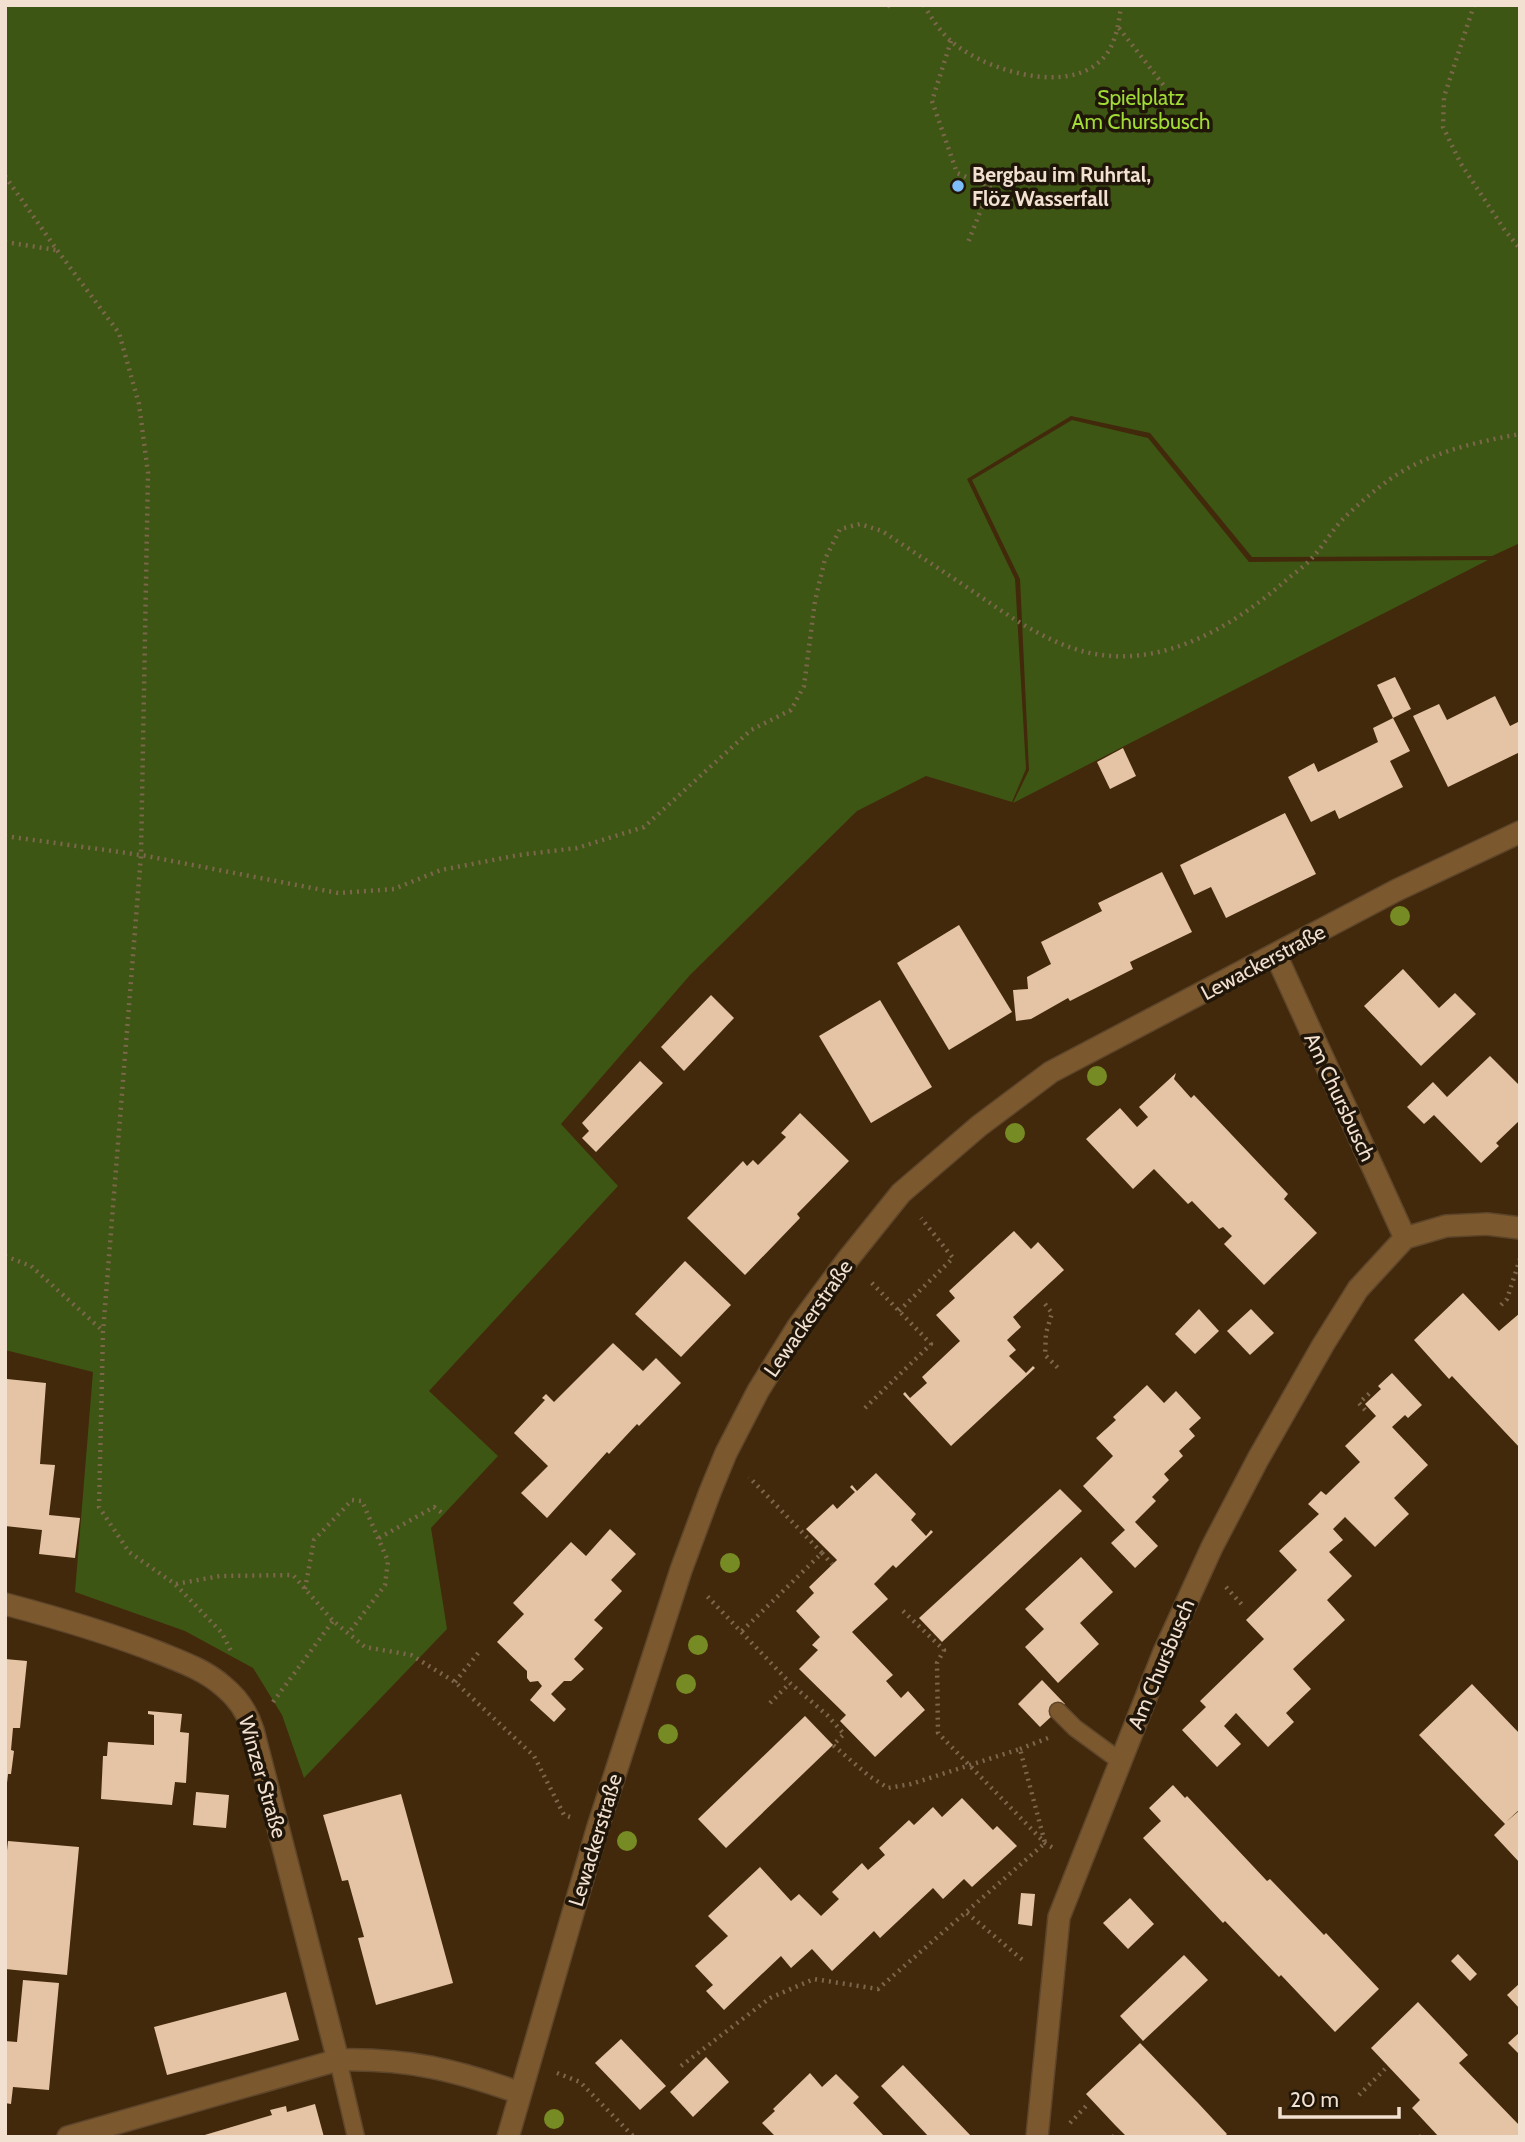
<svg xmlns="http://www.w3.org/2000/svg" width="1525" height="2142" font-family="Cabin,sans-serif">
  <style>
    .green { fill: #3e5613 }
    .building { fill: #e4c4a4 }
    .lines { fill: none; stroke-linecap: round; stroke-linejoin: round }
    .lane-casing { stroke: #5e462b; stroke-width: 19 }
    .street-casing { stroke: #5e462b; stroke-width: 24 }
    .path { stroke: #7c664c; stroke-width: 4.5; stroke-dasharray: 2 5; stroke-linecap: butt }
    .lane { stroke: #7c582f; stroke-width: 16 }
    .street { stroke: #7c582f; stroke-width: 21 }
    .tree { fill: #768b23 }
    .poi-dot { fill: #7dbef9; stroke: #201509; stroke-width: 2.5 }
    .labels { text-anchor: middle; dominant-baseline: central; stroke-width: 7; stroke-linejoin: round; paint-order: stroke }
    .park-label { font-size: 21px; fill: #a1db36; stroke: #201509 }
    .poi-label { font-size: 21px; font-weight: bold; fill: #f2e1d1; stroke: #201509; text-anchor: start }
    .street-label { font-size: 21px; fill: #f2e1d1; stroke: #201509 }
  </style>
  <rect width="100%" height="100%" fill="#42290b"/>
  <g class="green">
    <polygon points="5,5 1520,5 1520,543 1492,556 1252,557 1150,433 1071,416 967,479 1015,579 1026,769 1012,802 926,776 857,811 690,975 561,1124 618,1186 429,1391 498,1456 431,1528 447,1629 304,1778 282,1715 253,1668 185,1631 75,1592 93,1372 5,1350"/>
    <polygon points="1072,420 1148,438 1249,562 1488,560 1013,803 1029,770 1020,579 972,480"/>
  </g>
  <g class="building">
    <polygon points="1395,677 1411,709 1393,718 1377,685"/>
    <polygon points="1495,696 1510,726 1520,721 1520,752 1448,787 1413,716 1439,704 1447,720"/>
    <polygon points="1393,718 1410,751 1390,761 1403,787 1339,819 1335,810 1311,822 1288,777 1314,763 1318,772 1378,742 1373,728"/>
    <polygon points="1123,748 1136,776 1110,789 1097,762"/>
    <polygon points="1285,813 1316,874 1226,918 1211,887 1194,895 1180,865"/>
    <polygon points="1162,872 1192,932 1130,962 1133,969 1070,1001 1068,998 1031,1019 1016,1021 1013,990 1028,989 1027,977 1051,964 1041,942 1102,911 1098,903"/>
    <polygon points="959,925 1012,1012 949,1050 897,963"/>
    <polygon points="1403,969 1439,1008 1455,993 1476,1014 1421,1066 1364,1006"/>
    <polygon points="711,995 734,1018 684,1071 661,1047"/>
    <polygon points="880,1000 932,1087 871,1123 819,1036"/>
    <polygon points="1490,1056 1520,1086 1520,1120 1496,1143 1499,1146 1481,1163 1434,1115 1424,1124 1407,1107 1433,1082 1447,1097"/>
    <polygon points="640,1061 663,1083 596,1152 582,1138 589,1131 582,1123"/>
    <polygon points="1176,1073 1174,1079 1191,1098 1194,1095 1288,1194 1284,1199 1317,1233 1264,1285 1224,1244 1232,1236 1223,1227 1219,1229 1192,1201 1188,1204 1154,1169 1133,1189 1086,1139 1120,1108 1137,1127 1148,1117 1139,1107"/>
    <polygon points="800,1113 849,1161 797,1214 800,1218 745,1275 687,1218 743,1161 747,1166 753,1160 758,1165 786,1137 781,1133"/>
    <polygon points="1014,1231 1031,1249 1038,1242 1064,1270 1013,1317 1021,1327 1007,1340 1016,1350 1009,1356 1026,1373 1033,1366 1035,1368 951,1446 903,1394 905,1392 910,1398 927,1383 922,1377 960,1341 936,1315 955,1298 949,1291"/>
    <polygon points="685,1261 731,1305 681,1357 635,1314"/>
    <polygon points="1463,1293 1499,1331 1520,1313 1520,1448 1452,1376 1449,1379 1414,1340"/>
    <polygon points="1199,1309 1219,1331 1195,1354 1175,1334"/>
    <polygon points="1251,1309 1274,1333 1250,1355 1227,1331"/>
    <polygon points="613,1343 643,1371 656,1358 681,1383 639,1426 637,1424 609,1454 607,1452 547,1518 521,1493 548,1466 514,1433 545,1400 542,1398 546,1394 554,1402"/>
    <polygon points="1392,1373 1422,1405 1408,1418 1405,1415 1392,1427 1428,1465 1394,1498 1409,1514 1375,1547 1345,1517 1333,1529 1343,1540 1329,1552 1352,1576 1327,1600 1345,1620 1293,1669 1311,1689 1286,1713 1294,1722 1268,1747 1236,1713 1224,1726 1241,1744 1217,1767 1182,1730 1206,1707 1200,1701 1264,1639 1246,1620 1297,1570 1279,1551 1319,1514 1308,1504 1321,1491 1326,1495 1360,1462 1345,1446 1376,1416 1365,1404 1381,1389 1378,1386"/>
    <polygon points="7,1379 46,1383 40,1464 55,1465 49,1515 80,1518 75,1558 39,1554 42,1530 5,1526"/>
    <polygon points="1147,1385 1164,1403 1176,1391 1201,1418 1189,1429 1195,1436 1179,1451 1183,1456 1164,1474 1169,1480 1152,1497 1156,1501 1135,1522 1158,1546 1135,1568 1111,1543 1125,1530 1083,1486 1113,1456 1096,1438 1116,1420 1113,1417"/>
    <polygon points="876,1473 916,1514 911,1520 926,1536 931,1530 933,1532 896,1568 893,1565 874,1584 888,1599 852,1632 893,1675 886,1681 901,1698 908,1691 925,1710 875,1757 840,1721 846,1715 799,1669 818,1650 812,1645 820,1637 796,1611 814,1593 809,1587 837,1560 806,1529 833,1504 837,1509 855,1492 850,1487 852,1485 857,1491"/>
    <polygon points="1060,1489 1082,1511 942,1642 919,1618"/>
    <polygon points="610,1529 636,1554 611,1580 622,1591 594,1620 603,1628 574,1659 584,1669 571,1681 564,1681 551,1694 566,1709 554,1722 530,1700 542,1686 538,1681 530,1682 527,1678 527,1671 497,1642 524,1614 513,1603 571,1542 586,1556"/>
    <polygon points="1081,1557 1113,1592 1080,1623 1099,1644 1058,1683 1025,1647 1044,1629 1025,1609"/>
    <polygon points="5,1659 27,1661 20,1728 13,1728 11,1750 14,1751 11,1774 8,1774 7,1783 5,1783"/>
    <polygon points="1042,1680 1065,1704 1040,1727 1018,1704"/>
    <polygon points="1472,1684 1520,1734 1520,1809 1506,1822 1520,1810 1520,1863 1494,1835 1505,1824 1419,1735"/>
    <polygon points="148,1711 182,1714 180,1732 189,1733 186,1783 175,1782 172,1805 101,1799 103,1756 107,1756 108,1742 154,1745 154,1715 148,1714"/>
    <polygon points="805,1716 833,1745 726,1848 698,1819"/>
    <polygon points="1173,1785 1185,1798 1187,1796 1267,1881 1270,1879 1324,1935 1326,1933 1379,1989 1335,2032 1281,1975 1279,1977 1225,1921 1223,1923 1143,1838 1161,1821 1149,1808"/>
    <polygon points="196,1792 229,1795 226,1828 193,1825"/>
    <polygon points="401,1794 453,1983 376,2005 358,1938 364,1937 348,1880 342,1881 323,1815"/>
    <polygon points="962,1798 993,1830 997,1826 1017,1846 972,1887 964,1879 943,1899 933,1888 880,1938 874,1931 832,1971 812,1949 791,1968 781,1956 724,2010 706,1991 713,1985 695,1966 728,1936 708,1916 760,1867 791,1901 799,1894 821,1916 839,1899 832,1892 862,1863 868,1870 885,1855 879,1848 909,1820 914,1825 933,1807 942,1817"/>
    <polygon points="8,1841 79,1847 67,1975 5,1969 5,1870"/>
    <polygon points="1021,1893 1035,1894 1032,1926 1018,1924"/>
    <polygon points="1130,1898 1154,1924 1128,1949 1103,1923"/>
    <polygon points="1458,1954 1477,1974 1470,1981 1451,1961"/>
    <polygon points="1184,1955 1208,1980 1143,2041 1120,2016"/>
    <polygon points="23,1980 59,1983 49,2090 13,2087 11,2104 5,2103 5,2041 17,2042"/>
    <polygon points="1520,1983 1520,2009 1507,1995"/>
    <polygon points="286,1992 299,2040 167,2075 154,2027"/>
    <polygon points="1418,2002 1468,2055 1459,2063 1520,2126 1520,2137 1439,2137 1412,2108 1420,2100 1371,2048"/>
    <polygon points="1520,2032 1520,2055 1508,2043"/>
    <polygon points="621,2039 666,2086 640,2110 595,2063"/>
    <polygon points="1140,2043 1198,2103 1227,2134 1224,2137 1127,2137 1115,2125 1086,2094"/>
    <polygon points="706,2057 729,2082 693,2117 670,2092"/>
    <polygon points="903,2065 972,2137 929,2137 881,2086"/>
    <polygon points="810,2073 822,2087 836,2074 859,2097 853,2103 885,2137 775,2136 762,2123 775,2111 773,2109"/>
    <polygon points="315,2104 324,2137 198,2137 272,2115 270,2110 286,2106 287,2112"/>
  </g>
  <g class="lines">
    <g class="lane-casing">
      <g id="lane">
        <polyline points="1058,1711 1075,1728 1120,1761"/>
        <polyline points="338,2060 356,2137"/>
      </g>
    </g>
    <g class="street-casing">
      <g id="street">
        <polyline points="1276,955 1405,1238"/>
        <path d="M5,1604C58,1618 109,1633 160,1653C182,1662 205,1670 223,1686C238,1698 247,1711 253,1730L338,2060"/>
        <path d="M68,2137L338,2060C406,2058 456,2070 520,2093"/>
        <polyline points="508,2137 597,1830 681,1570 710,1492 726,1453 758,1391 797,1328 848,1259 901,1193 979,1126 1051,1072 1397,890 1520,832"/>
        <polyline points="1037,2137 1059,1917 1164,1652 1212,1547 1258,1459 1323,1345 1358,1289 1405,1238 1446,1226 1487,1224 1520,1228"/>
      </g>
    </g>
    <g class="path">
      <path d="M924,5C934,23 945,39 963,50C999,74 1078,96 1108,52C1117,37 1119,22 1121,5"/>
      <polyline points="1474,5 1444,97 1443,127 1461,164 1504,229 1520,249"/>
      <polyline points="887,7 889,5"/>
      <polyline points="1119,28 1165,87"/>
      <polyline points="951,41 932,101 957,173 990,187 967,245"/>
      <polyline points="5,176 57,250 119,333 139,404 148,473 141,855 103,1332 99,1507 129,1552 175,1584 222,1633 231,1651"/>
      <polyline points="5,242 56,250"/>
      <path d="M5,836L141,855L338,893L394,889L441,870L519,855L577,848L644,827L751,730L791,710L804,686L815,601L825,559L840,529L860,524L882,531C912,551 941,570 971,590C1003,612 1035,635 1072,648C1150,675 1226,632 1284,582C1293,574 1304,567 1312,558C1323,546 1331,532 1342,520C1354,508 1368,496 1382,485C1422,454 1471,443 1520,434"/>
      <polyline points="5,1256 31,1266 103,1331"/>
      <polyline points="1045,1304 1052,1313 1046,1333 1045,1355 1061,1371"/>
      <polyline points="1501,1305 1507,1299 1520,1259"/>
      <polyline points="899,1311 953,1258 921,1218"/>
      <polyline points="865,1408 931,1344 869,1280"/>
      <polyline points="1365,1410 1359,1403 1371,1392"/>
      <polyline points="379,1538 434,1507 445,1515"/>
      <polyline points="822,1553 832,1564"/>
      <polyline points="176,1584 220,1576 293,1575 333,1621 365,1647 411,1655 455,1682 534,1756 564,1815 570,1817"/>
      <polyline points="1226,1587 1244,1607"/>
      <polyline points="305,1589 314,1540 352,1500 362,1501 388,1561 385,1585 348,1634"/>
      <polyline points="903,1611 944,1650 937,1663 938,1733 1045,1843 1053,1848"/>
      <polyline points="742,1631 822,1553 749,1477"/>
      <polyline points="455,1682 479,1652"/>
      <polyline points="273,1702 333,1621"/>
      <polyline points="770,1703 790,1683"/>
      <polyline points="1020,1749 1048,1738"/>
      <polyline points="967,1913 1025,1962"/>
      <polyline points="681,2066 770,1998 814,1979 878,1989 1045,1843 1020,1749 911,1784 888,1788 869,1776 833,1745 844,1734 827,1715 790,1683 706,1595"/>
      <polyline points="557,2073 580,2082 634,2137"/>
      <polyline points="1359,2095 1385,2069"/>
      <polyline points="1070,2123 1089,2103"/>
      <polyline points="1113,2137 1118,2132"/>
      <polyline points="1420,2137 1422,2135"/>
    </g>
    <use href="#lane" class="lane"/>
    <use href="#street" class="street"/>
  </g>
  <g class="tree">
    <circle cx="1400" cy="916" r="10"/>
    <circle cx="1097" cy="1076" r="10"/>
    <circle cx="1015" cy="1133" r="10"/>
    <circle cx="730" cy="1563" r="10"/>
    <circle cx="698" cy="1645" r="10"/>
    <circle cx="686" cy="1684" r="10"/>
    <circle cx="668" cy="1734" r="10"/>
    <circle cx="627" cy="1841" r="10"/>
    <circle cx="554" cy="2119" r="10"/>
  </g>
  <circle class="poi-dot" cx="958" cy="186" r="7"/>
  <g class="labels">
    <g class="park-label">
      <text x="1141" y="97">Spielplatz<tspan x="1141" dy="24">Am Chursbusch</tspan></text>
    </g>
    <g class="poi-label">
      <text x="972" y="174">Bergbau im Ruhrtal,<tspan x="972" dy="24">Flöz Wasserfall</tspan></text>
    </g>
    <g class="street-label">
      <text transform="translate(1263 962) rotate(-28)">Lewackerstraße</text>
      <text transform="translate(1340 1097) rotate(65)">Am Chursbusch</text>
      <text transform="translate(808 1318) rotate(-55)">Lewackerstraße</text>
      <text transform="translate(1161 1664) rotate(-67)">Am Chursbusch</text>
      <text transform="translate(263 1777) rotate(74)">Winzer Straße</text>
      <text transform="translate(595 1840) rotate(-73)">Lewackerstraße</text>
    </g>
  </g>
  <rect width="1525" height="2142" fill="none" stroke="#f2e1d1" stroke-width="14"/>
  <path d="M1280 2107v10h119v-10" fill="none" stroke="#f2e1d1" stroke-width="3.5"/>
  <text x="1290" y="2107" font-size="21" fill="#f2e1d1" stroke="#201509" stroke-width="5" paint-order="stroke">20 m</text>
</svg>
